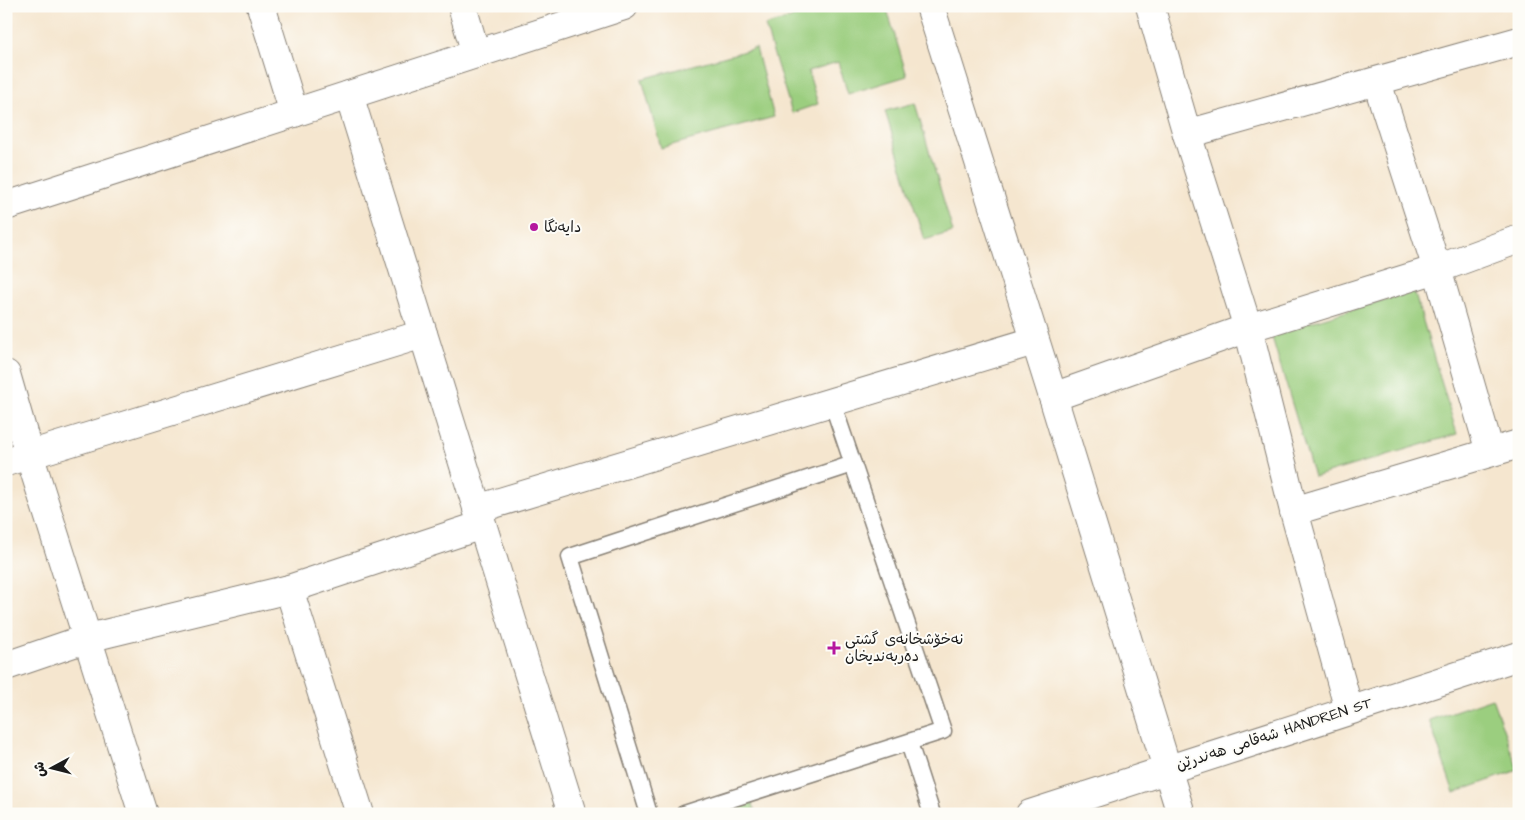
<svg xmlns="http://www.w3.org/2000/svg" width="1525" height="820" font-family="'Architects Daughter','Playpen Sans Arabic',sans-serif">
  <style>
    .green { fill: #9bce7f; stroke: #5c754e }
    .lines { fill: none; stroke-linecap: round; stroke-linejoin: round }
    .service-casing { stroke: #888176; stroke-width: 19 }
    .minor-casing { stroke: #888176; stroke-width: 30 }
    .service { stroke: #fff; stroke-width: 16 }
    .minor { stroke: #fff; stroke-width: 28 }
    .poi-dot { fill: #b5179e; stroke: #fdfcf7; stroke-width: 2 }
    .labels { text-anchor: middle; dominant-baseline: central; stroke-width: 4; stroke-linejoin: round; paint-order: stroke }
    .poi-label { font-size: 15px; fill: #1c1c1c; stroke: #fdfcf7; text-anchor: start }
    .street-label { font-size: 15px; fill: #1c1c1c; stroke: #fdfcf7 }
  </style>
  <rect width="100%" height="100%" fill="#fdfcf7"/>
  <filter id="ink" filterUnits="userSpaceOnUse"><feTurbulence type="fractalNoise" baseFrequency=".02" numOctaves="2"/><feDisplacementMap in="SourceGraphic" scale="10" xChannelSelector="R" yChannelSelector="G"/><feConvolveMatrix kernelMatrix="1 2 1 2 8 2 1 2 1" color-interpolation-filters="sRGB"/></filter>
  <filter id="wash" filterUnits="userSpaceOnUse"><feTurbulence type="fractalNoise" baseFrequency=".0096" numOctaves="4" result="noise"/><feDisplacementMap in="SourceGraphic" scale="20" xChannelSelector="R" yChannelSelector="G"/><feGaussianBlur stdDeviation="1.12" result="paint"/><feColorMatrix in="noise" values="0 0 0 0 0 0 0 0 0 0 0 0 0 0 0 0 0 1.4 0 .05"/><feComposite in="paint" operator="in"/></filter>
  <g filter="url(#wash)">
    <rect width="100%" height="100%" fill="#f5e6cf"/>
    <g class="green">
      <polygon points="829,6 886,6 907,76 848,94 838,62 808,71 818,104 792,113 765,26"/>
      <polygon points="756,48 774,117 661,148 642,79"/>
      <polygon points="915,103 953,232 924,240 885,111"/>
      <polygon points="1414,291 1457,434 1314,477 1271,334"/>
      <polygon points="1492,698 1518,770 1454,793 1429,720"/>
      <polygon points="751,798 756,814 699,814"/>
    </g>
  </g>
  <g filter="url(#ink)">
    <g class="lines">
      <g class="service-casing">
        <g id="service">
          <polyline points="909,743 932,814"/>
          <polyline points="649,814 570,557 853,464"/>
          <polyline points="684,814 943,731 832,402"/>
        </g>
      </g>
      <g class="minor-casing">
        <g id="minor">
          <polyline points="261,6 294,113"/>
          <polyline points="462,6 476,54"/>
          <polyline points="930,6 1053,397 1181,814"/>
          <polyline points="1150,6 1187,134 1248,328 1294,511 1349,710"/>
          <polyline points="1377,82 1437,269 1490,452"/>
          <polyline points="349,95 572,814"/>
          <polyline points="1187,134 1519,41"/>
          <polyline points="6,206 624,6"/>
          <polyline points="6,374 29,454 143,814"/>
          <polyline points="1053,397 1248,328 1437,269 1519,239"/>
          <polyline points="6,462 423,334"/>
          <polyline points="477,509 1034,341"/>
          <polyline points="1294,511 1519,444"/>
          <polyline points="289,589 360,814"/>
          <polyline points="6,666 88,638 289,589 482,525"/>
          <polyline points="1030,814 1519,656"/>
        </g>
      </g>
      <use href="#service" class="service"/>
      <use href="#minor" class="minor"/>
    </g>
  </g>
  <g class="poi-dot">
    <circle cx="534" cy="227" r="5"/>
    <path d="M831.5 640.5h5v5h5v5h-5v5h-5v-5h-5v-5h5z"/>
  </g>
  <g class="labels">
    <g class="poi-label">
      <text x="544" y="227">دایەنگا</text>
      <text x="845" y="639">نەخۆشخانەی گشتی<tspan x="845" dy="17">دەربەندیخان</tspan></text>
    </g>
    <g class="street-label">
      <text transform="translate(1274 734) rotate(-18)">شەقامی هەندرێن HANDREN ST</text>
    </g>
  </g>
  <rect width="1525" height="820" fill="none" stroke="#fdfcf7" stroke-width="25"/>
  <g transform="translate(52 768) rotate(263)" stroke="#fdfcf7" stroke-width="4" paint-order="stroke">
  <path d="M0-4L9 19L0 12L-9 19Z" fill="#1c1c1c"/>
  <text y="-8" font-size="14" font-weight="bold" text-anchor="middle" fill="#1c1c1c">ش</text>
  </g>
</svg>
